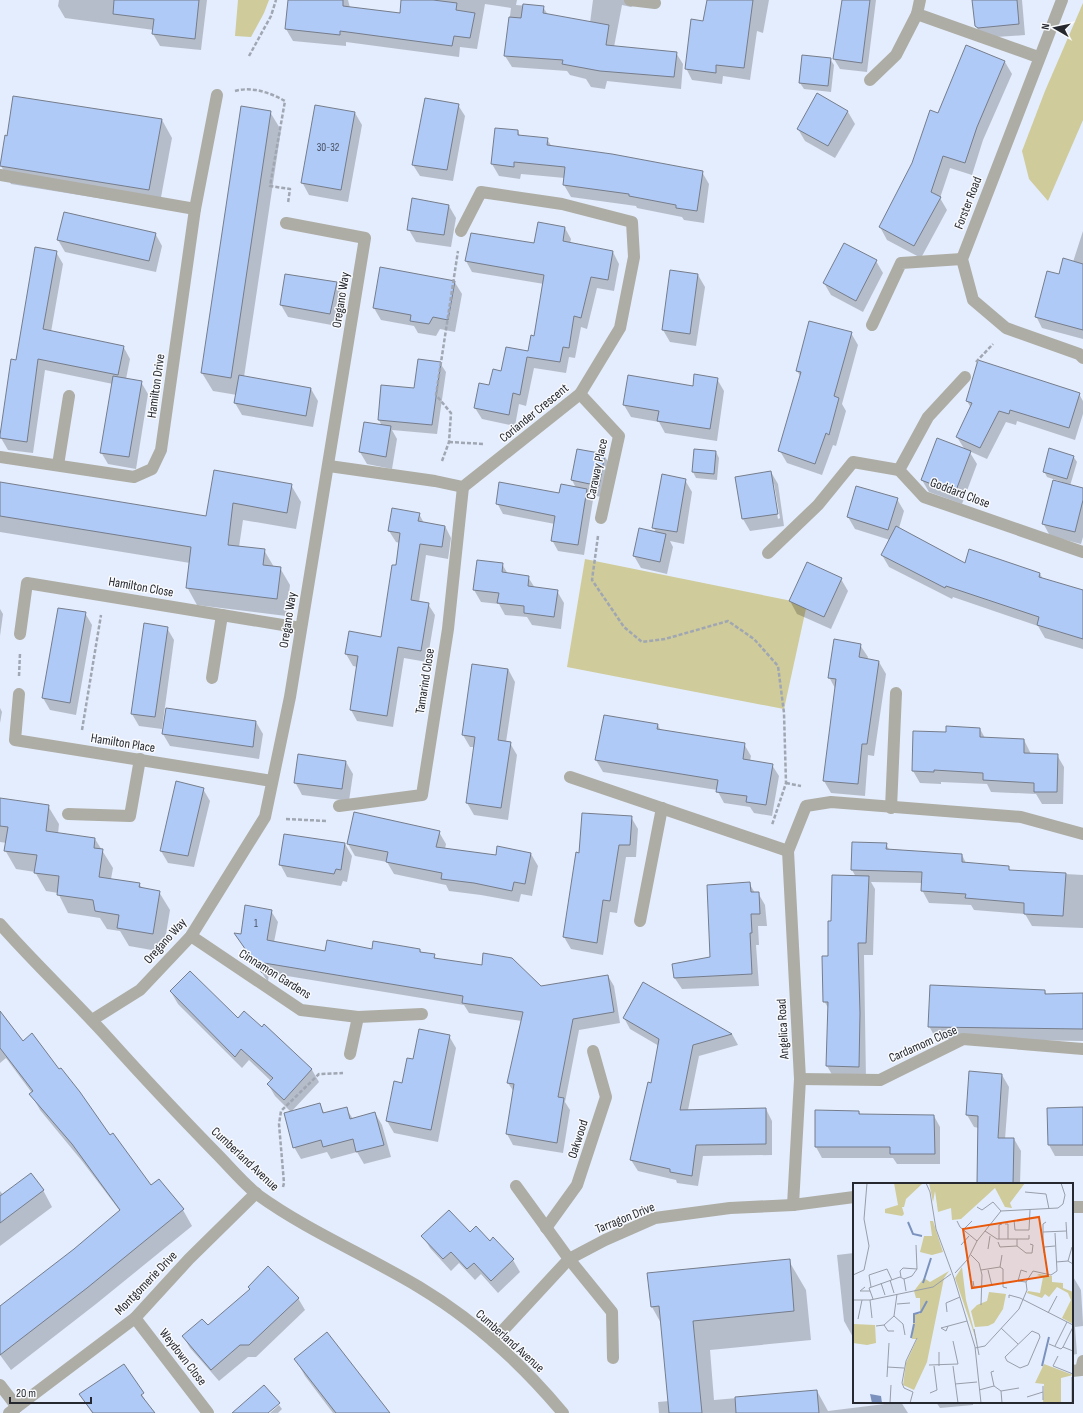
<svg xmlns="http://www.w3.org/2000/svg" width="1083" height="1413" font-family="'Sofia Sans Condensed',sans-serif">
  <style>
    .green { fill: #cfcb9a }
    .shadow { fill: #0003; fill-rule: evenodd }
    .building { fill: #b0caf8; stroke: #757d8b }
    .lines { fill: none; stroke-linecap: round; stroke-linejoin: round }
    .path { stroke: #a0a7b3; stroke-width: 2.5; stroke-dasharray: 4 2; stroke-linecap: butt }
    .service { stroke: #adada5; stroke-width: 12 }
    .minor { stroke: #adada5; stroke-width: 12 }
    .tertiary { stroke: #adada5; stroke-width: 12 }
    .labels { text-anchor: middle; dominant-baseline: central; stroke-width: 3; stroke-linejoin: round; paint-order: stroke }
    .number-label { font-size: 11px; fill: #485060 }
    .street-label { font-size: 13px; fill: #25282e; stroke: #f8fafd }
    .inset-river { fill: none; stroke: #7b92be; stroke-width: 2 }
    .inset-road { fill: none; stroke: #989eaa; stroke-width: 1 }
    .view { fill: #e8590c; fill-opacity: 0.15; stroke: #e8590c; stroke-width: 2 }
    .inset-edge { fill: none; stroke: #25282e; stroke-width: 2 }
  </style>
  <rect width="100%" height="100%" fill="#e4edfd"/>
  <g class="green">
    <polygon points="238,0 269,0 264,13 251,37 235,36"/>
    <polygon points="1083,3 1083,120 1048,201 1029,179 1022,151 1045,91"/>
    <polygon points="585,559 807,604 784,709 567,667"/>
  </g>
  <g class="shadow">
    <polygon points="59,0 207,0 201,50 160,46 153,34 154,30 65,18 58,6"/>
    <polygon points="289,0 348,0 350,8 401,14 402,0 517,0 516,5 543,7 548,15 590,23 593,0 636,0 636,4 631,7 622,5 614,47 676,53 683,64 681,89 607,81 605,89 591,87 586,79 570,75 567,71 512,67 505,56 511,8 485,4 477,49 460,47 459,57 346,42 346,46 293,41 286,29"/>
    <polygon points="708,0 769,0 763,33 757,31 750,80 723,76 722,84 692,80 686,68 704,22"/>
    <polygon points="844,0 876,0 867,72 840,69 834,59"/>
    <polygon points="973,0 1022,0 1025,35 982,38 976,26"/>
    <polygon points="967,46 1005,62 1012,74 983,140 972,175 950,168 940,198 947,210 921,258 887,240 880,227 938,114"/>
    <polygon points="830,59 834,65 831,92 804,89 800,83"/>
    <polygon points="458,105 465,116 453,181 420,176 413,165"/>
    <polygon points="270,112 281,130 244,377 311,389 318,401 313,427 242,415 235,403 237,395 213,391 202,373"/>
    <polygon points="848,112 855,124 835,158 805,141 798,129"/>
    <polygon points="355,113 362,125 348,202 309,195 302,182"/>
    <polygon points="162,120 172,138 159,208 11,184 1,166"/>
    <polygon points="518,131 520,136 547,139 552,147 702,172 709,184 704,223 684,220 682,217 637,208 636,206 571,197 564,185 565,178 521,174 520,179 499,176 492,164"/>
    <polygon points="449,206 456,218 451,247 416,242 409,230"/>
    <polygon points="64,213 155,233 162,246 156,272 65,252 58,240"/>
    <polygon points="565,228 571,239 570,244 613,252 619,264 614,291 597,288 587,329 581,327 575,358 569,357 566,373 534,368 526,406 519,404 515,426 482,419 475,408 490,386 502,372 529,352 535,337 544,284 472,272 466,261 535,244"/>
    <polygon points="1083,231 1083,339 1042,328 1036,316 1059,276 1073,262"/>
    <polygon points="56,252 63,264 51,332 123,346 130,359 126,379 141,382 148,394 136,469 108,464 101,452 113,384 45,370 33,453 8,450 1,438 16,361"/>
    <polygon points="876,261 883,273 863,312 831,295 824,283"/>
    <polygon points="381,268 454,281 462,294 455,332 440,329 436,336 418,333 414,326 381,320 374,308"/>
    <polygon points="286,275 336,283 343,296 337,326 288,317 281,305"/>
    <polygon points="698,275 705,287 696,346 670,342 663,330"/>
    <polygon points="851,333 858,345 842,404 846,411 836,446 833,445 822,475 787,463 780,451 801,377 797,371"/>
    <polygon points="440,363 446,372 437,434 392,430 397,439 392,469 367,464 360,452 382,426 379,420 415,389"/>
    <polygon points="717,379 724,391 717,441 665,433 659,422 631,417 624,405"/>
    <polygon points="1079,394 1083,401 1083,414 1075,440 1017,421 1016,425 1006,422 987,459 969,451 977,464 962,504 929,492 922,480 965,450 957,437 971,408 967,401"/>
    <polygon points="578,450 604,455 611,467 605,498 589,494 593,500 584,555 558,551 552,540 555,524 503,514 497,503 560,495 576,488 572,480"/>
    <polygon points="716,452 719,458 717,480 696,478 693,472"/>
    <polygon points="1073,456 1077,462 1070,486 1083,489 1083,537 1081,544 1050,536 1043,523 1062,482 1047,477 1044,471"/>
    <polygon points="215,471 291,485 301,502 296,529 243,520 239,547 264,550 274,567 280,568 290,585 286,616 197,605 187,587 190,563 0,532 0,483 207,517"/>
    <path d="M771,472L778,484L784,526L750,531L743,519L736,477ZM772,484H774L780,518L778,519Z"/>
    <polygon points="685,480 692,492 684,544 670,541 673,547 667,574 641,568 634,556 656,532 653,527"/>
    <polygon points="897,499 904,511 899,528 965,564 1040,574 1043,579 1083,591 1083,649 1045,638 1038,626 953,597 952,599 889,567 882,555 890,540 855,529 848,517"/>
    <polygon points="419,514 424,523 445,526 451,538 448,559 426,555 419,602 428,604 435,615 427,662 404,658 393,727 357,721 351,710 358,667 353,666 346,654 350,632 381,638 400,543 396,542 389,531"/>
    <polygon points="502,564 508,574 528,577 535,588 557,591 564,603 561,629 532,625 527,617 505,615 499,604 481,602 474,590"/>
    <polygon points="841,579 848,591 831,629 797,614 790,601"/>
    <polygon points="0,609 3,614 0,636"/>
    <polygon points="85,613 92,625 76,715 50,710 43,698"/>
    <polygon points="167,628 174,640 162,729 139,726 132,714"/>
    <polygon points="860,645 868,657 867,660 879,662 886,674 874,756 868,755 865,796 831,793 824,781 836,690 829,677"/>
    <polygon points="508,669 515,682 506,742 510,743 517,755 508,820 474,815 467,803 475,747 470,747 463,735"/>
    <polygon points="0,708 2,712 0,723"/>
    <polygon points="605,716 658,725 661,731 744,744 751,756 750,761 772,765 779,776 772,816 754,813 750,807 724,803 717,790 603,772 596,760"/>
    <polygon points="256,722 263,734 259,759 170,746 163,734"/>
    <polygon points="980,729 985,738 1024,740 1031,754 1057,755 1064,767 1063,804 1042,804 1036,794 991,792 987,784 941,782 941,784 920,783 913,771 947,733"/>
    <polygon points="346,762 353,774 349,801 302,795 295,782"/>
    <polygon points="203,789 210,801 194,867 168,863 161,851"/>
    <polygon points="0,799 48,806 59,824 58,834 95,839 113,868 111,879 139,884 143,889 159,892 170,910 163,952 129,946 120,931 107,929 100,918 68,913 58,893 46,891 35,872 16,869 5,850 7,843 0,842"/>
    <polygon points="631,817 638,829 636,857 626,857 617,913 610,912 603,955 571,949 564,937 577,854 580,854"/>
    <polygon points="439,832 446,844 445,849 496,856 531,854 538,866 532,896 521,894 519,902 481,895 449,891 446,885 394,874 387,862 355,856 348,844"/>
    <polygon points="284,835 345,844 352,856 347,882 343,881 341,886 287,877 280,864"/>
    <polygon points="886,844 890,851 962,855 966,863 1008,867 1010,871 1083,875 1083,928 1032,926 1025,914 974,910 971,905 929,903 922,890 922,883 871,882 875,889 873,955 864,955 866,1079 834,1078 827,1066 829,1009 824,1001 832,922 856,877 852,870"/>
    <polygon points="749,883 755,893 758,893 765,905 767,926 758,926 759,945 756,945 759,986 682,989 674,977 711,958"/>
    <polygon points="271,911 278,922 274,942 326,952 420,950 422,953 434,955 436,959 541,987 608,976 614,986 620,1023 579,1030 565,1102 570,1110 563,1153 513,1145 507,1134 514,1092 508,1083 522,1021 469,1013 464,1005 269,973 268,982 236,934 242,935"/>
    <polygon points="643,984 732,1034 738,1045 699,1056 688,1110 766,1109 772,1121 772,1155 703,1156 698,1186 677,1183 676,1180 638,1171 631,1160 651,1084 659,1046 630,1029 624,1018"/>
    <polygon points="1045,991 1047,995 1083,994 1083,1041 936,1039 929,1026"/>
    <polygon points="171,992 262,1028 265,1025 312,1070 319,1082 291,1112 275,1096 268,1084 271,1081 249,1060 242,1068 178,1004"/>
    <polygon points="0,1013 23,1042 110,1136 151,1186 183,1210 192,1226 96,1304 11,1370 0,1355 0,1307 75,1250 120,1211 82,1161 40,1110 31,1094 32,1093 6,1058 0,1063"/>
    <polygon points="449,1036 456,1048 438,1142 394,1133 387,1121 414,1060"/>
    <polygon points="970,1072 1002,1075 1009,1087 1005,1139 1014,1139 1021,1151 1020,1184 978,1184 979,1128 974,1127 967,1115"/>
    <polygon points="319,1104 325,1114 346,1108 353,1119 375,1113 382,1125 391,1157 364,1164 357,1152 331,1159 327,1152 301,1159 294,1147"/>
    <polygon points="1048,1109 1083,1109 1083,1156 1055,1156 1049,1145"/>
    <polygon points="859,1112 861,1115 934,1116 940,1127 940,1164 897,1164 893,1158 822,1158 816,1147"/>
    <polygon points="43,1190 52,1207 0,1246 0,1191 3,1195"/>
    <polygon points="470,1233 490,1242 513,1260 520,1272 498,1293 481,1274 475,1280 459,1263 451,1271 430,1248 423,1236"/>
    <polygon points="854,1253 854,1339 844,1321 837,1255"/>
    <polygon points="789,1261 806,1290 811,1340 710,1350 714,1400 817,1391 828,1411 901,1402 908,1413 659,1413 658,1402 669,1401 662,1325 652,1307 649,1274"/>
    <polygon points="1072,1275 1081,1290 1083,1323 1083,1326 1075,1327 1077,1354 1072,1355"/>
    <polygon points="298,1298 305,1310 256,1357 248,1357 219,1381 190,1348 183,1336"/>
    <polygon points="296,1360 388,1413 333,1413 305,1376"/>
    <polygon points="124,1365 153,1413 92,1413 80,1394"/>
    <polygon points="936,1402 973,1402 973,1405 940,1408"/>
    <polygon points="279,1405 282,1409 278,1413 270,1413"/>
  </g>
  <g class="building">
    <polygon points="114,0 199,0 195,39 152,34 154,19 113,14"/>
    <polygon points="288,0 343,0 343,6 400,13 401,0 433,0 457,3 456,10 475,13 470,38 454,36 452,46 340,31 340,35 285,29"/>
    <polygon points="707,0 753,0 744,68 716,65 716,73 685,69 691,19 703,21"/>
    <polygon points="842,0 870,0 862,63 833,59"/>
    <polygon points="972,0 1017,0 1019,24 978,28 975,26"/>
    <polygon points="523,4 544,6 543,13 609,25 606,45 677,52 674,77 600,71 562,64 563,60 504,56 509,17 521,18"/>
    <polygon points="966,45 1005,61 977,127 965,163 943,156 931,192 941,197 914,246 879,227 912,163 930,110 938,113"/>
    <polygon points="802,55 831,58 828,86 799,83"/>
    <polygon points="817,93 848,111 828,146 797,129"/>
    <polygon points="13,96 162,119 149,190 0,166 5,135 7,136"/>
    <polygon points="425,98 459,104 447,170 412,165"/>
    <polygon points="315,105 355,112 341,190 301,183"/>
    <polygon points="241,106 271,111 231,378 201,373"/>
    <polygon points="495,128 518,130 518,135 548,138 547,145 612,154 703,171 697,211 676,208 676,205 629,196 629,194 563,185 565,167 514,162 514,167 491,164"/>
    <polygon points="412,198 449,205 444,235 407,230"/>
    <polygon points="64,212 156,233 149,261 57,240"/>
    <polygon points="538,222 565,227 563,241 613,251 608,280 591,277 581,318 574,316 569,348 563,347 560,362 527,357 520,395 513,393 509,415 474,408 479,383 489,385 493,369 501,371 506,347 528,351 531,335 534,336 544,275 465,261 471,233 534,243"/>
    <polygon points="844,243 877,260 856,301 823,283"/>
    <polygon points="35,247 57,251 43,329 124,346 118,375 38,359 27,442 0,438 0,435 11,359 16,360"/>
    <polygon points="1063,258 1083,264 1083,330 1035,317 1047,271 1059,274"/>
    <polygon points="380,267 455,281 448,320 433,317 429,324 410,321 411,315 373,308"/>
    <polygon points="670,270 698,274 690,334 662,330"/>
    <polygon points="285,274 337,282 330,314 280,305"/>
    <polygon points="809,321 852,332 834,396 839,398 829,435 826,433 815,464 778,451 801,372 796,371"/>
    <polygon points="418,359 441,362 432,425 378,420 381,385 414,388"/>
    <polygon points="978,360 1080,393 1069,428 1010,410 1009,414 999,411 980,448 956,437 972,403 966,401"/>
    <polygon points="694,374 718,378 710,429 657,421 659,411 623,405 628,375 693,386"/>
    <polygon points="239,375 311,388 306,416 234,403"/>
    <polygon points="113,376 142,381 129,457 100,453"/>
    <polygon points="364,422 391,426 386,457 359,452"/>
    <polygon points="937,438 971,451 955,493 921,480"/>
    <polygon points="1049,448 1074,456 1067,479 1043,472"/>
    <polygon points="577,449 605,454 599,486 571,480"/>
    <polygon points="694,449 716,451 714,474 692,472"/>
    <polygon points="214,470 292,484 287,513 233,503 228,545 265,549 263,565 281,567 277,599 186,588 191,547 0,516 0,482 206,516"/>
    <polygon points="771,471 778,514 742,519 735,477"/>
    <polygon points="662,474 686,479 677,532 652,528"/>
    <polygon points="1053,480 1083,488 1083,500 1075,532 1042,524"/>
    <polygon points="499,482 559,493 561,484 587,489 578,545 551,541 555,516 496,504"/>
    <polygon points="856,486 898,498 888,530 847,517"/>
    <polygon points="392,508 420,513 418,521 445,526 442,547 420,544 411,600 429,603 421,651 398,647 387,716 350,710 358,656 345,654 349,631 381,637 392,565 396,565 400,533 388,531"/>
    <polygon points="896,526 965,563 969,549 1040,573 1039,577 1083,590 1083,639 1037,625 1039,617 946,586 945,588 881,555"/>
    <polygon points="639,528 666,534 660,562 633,556"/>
    <polygon points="477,560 503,563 502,572 529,576 528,586 558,590 554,617 524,613 524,606 497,603 499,593 473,590"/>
    <polygon points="807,562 842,578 824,617 789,601"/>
    <polygon points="58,608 86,612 70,703 42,698"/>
    <polygon points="144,623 168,627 155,717 131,714"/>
    <polygon points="834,639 861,644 859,657 879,661 867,744 862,744 858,784 823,781 836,679 828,678"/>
    <polygon points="472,664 508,669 498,740 511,742 501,808 466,803 475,737 462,735"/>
    <polygon points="166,708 256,721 253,747 162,734"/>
    <polygon points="604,715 658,724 657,729 745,743 743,759 773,764 766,805 746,802 747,796 716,792 718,780 595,760"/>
    <polygon points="946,726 980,728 980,737 1024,739 1024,753 1058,754 1057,792 1034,792 1034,783 983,780 983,773 934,770 934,772 912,771 913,731 946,732"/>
    <polygon points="298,754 346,761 342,789 294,783"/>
    <polygon points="176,781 204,788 188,856 160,851"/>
    <polygon points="0,798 49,805 46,831 95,838 94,848 103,849 99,877 140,883 139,887 160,891 153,934 117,928 119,915 95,911 93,900 57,895 59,876 34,873 37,855 4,851 8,827 0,826"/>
    <polygon points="354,812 440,831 436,847 496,855 497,846 531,853 525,884 514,882 512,891 474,883 441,879 442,873 386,862 388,852 347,844"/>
    <polygon points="582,813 632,816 630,845 619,845 610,901 603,900 597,943 563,937 576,852 579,853"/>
    <polygon points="284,834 345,843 341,870 336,869 334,874 279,865"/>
    <polygon points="852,842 887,843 886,849 962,854 962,862 1009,866 1009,870 1066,873 1063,916 1024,914 1024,903 965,898 966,894 921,891 922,872 851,870"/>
    <polygon points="832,875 869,876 866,943 858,943 860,1013 859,1067 826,1066 828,1002 823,1002 822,956 828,956 828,921 831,921"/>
    <polygon points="750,882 751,892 759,892 760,914 751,914 752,933 750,933 752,974 674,978 672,964 710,957 707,885"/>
    <polygon points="245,905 272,910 267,940 325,951 327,940 372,949 373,941 420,949 420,952 435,954 434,958 482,965 483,953 512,958 541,986 608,975 614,1012 573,1019 558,1097 564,1098 557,1143 506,1134 514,1084 507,1083 523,1012 462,1003 463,996 264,963 262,973 234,933 241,934"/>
    <polygon points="190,971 238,1018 244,1011 262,1027 264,1024 312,1069 284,1100 267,1084 273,1078 241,1049 235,1057 170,991"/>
    <polygon points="643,982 732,1034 693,1045 680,1110 766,1108 766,1144 696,1145 692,1176 670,1172 670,1169 630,1160 648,1082 651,1083 659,1039 623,1018"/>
    <polygon points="930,985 1045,990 1045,994 1083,993 1083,1029 928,1027"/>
    <polygon points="0,1011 23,1041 32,1033 59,1069 61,1068 80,1092 110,1135 113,1133 151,1185 159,1179 184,1209 87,1288 0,1355 0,1306 74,1249 120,1210 72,1144 29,1094 33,1091 0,1048"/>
    <polygon points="419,1029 450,1035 431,1130 386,1121 394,1081 402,1083 407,1058 413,1059"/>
    <polygon points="969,1071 1002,1074 998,1138 1014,1138 1013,1184 977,1184 978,1116 966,1115"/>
    <polygon points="320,1103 323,1113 347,1107 350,1119 375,1112 384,1145 356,1152 353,1139 323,1147 321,1140 293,1148 284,1113"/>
    <polygon points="1083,1107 1083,1145 1048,1145 1047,1108"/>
    <polygon points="815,1110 859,1111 859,1114 934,1115 935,1154 890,1154 890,1147 815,1147"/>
    <polygon points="31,1173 44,1190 0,1223 0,1196"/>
    <polygon points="449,1210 470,1232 476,1226 490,1241 493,1237 514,1259 491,1281 474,1263 467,1269 451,1252 443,1259 421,1236"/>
    <polygon points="790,1259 794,1311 693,1321 702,1413 669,1413 659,1306 651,1307 647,1273"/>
    <polygon points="268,1266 299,1298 249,1345 240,1345 211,1370 182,1336 202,1319 208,1325 250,1289 248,1287"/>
    <polygon points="327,1332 390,1413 336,1413 294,1359"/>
    <polygon points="124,1364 144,1393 141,1395 155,1413 93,1413 79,1394"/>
    <polygon points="264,1385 280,1403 268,1413 232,1413"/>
    <polygon points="817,1390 819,1413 736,1413 735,1397"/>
  </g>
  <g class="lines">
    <g class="path">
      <polyline points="249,56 271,16 276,0"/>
      <path d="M235,91C252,86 271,93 285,101L270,186L290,189L288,203"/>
      <polyline points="976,362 993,344"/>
      <polyline points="449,442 484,444"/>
      <polyline points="442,461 449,442 451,413 436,395 458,251"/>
      <polyline points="598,536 592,580 624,627 642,642 665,639 728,621 754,639 778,666 784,713 786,783 772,825"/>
      <polyline points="19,676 20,653"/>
      <polyline points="82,730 101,615"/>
      <polyline points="786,783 801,786"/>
      <polyline points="286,819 327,821"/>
      <polyline points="283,1187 284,1183 279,1124 281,1111 319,1074 343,1073"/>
    </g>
    <g class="service">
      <polyline points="920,0 917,14 1038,57"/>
      <polyline points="870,80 896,55 917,14"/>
      <polyline points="872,325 901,263 962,259"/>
      <polyline points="580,394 619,436 601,518"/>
      <polyline points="768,553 818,505 853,462 899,470"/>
      <polyline points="212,678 222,615"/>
      <polyline points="891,808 896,693"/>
      <polyline points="68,814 130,816 140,759"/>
      <polyline points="640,921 662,808"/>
      <polyline points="350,1054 358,1017"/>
      <polyline points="516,1186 569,1259 612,1312 613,1358"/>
      <polyline points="546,1228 577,1185 606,1097 593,1051"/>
    </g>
    <g class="minor">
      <polyline points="630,0 655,3"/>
      <polyline points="1062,0 962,259 973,300 1006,328 1079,354 1083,358"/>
      <polyline points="0,175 195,209 161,450 152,469 134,477 0,457"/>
      <polyline points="195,209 217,95"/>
      <polyline points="965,377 928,417 899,470 924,497 1083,552"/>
      <polyline points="58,465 69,396"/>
      <polyline points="329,466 435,481 463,487 580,394 620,328 634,257 632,222 562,204 481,192 461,231"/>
      <polyline points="20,634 27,583 301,628"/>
      <polyline points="19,694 15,740 272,781"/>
      <polyline points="570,777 788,851"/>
      <polyline points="339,806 422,795 448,629 463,487"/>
      <polyline points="191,936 301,1010 358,1017 422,1014"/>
      <polyline points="92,1020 140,990 191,936 265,817 290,697 365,238 286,223"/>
      <polyline points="800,1079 880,1080 963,1039 1083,1049"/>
      <polyline points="793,1205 800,1079 788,851 806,806 831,802 1021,817 1083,834"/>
      <polyline points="1072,1207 1083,1207"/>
      <polyline points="135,1318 208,1413"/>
      <polyline points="493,1341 569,1259 605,1240 655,1218 730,1208 793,1205 854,1197"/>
      <polyline points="1072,1371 1081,1370 1083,1361"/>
      <polyline points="0,1385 17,1407"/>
      <polyline points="9,1413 135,1318 189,1259 256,1193"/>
    </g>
    <path class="tertiary" d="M0,924C35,964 74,1000 109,1039C144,1078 179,1115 215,1152C229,1166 243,1183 258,1195C308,1231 366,1255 419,1287C474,1320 522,1364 563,1413"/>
  </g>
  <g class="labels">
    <g class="number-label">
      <text x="328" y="147">30-32</text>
      <text x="256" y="923">1</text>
    </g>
    <g class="street-label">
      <text transform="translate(968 203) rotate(-69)">Forster Road</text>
      <text transform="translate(341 300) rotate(-81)">Oregano Way</text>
      <text transform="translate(156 386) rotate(-82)">Hamilton Drive</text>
      <text transform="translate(534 413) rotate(-39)">Coriander Crescent</text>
      <text transform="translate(597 469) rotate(-78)">Caraway Place</text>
      <text transform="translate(960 493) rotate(21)">Goddard Close</text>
      <text transform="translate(141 587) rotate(10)">Hamilton Close</text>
      <text transform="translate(288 620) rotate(-81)">Oregano Way</text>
      <text transform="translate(425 681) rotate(-81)">Tamarind Close</text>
      <text transform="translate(123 743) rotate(9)">Hamilton Place</text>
      <text transform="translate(165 941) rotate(-48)">Oregano Way</text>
      <text transform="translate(275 974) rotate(32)">Cinnamon Gardens</text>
      <text transform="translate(783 1029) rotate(-93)">Angelica Road</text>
      <text transform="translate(923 1044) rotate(-24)">Cardamom Close</text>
      <text transform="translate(578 1139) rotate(-72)">Oakwood</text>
      <text transform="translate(245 1159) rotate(43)">Cumberland Avenue</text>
      <text transform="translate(625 1218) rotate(-22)">Tarragon Drive</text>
      <text transform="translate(146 1283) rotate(-46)">Montgomerie Drive</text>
      <text transform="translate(510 1341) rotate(42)">Cumberland Avenue</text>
      <text transform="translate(183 1357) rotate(52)">Weydown Close</text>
    </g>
  </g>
  <g transform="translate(853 1183)">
    <rect width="220" height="220" fill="#e4edfd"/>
    <path d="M41,0L69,1L53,16L51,24H49L51,31L49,33L32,30V26L45,22ZM76,0H172L157,20L159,25L152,24L142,5L108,36L99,37L98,25L85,29L82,8L80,19ZM77,38H80L90,69L79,72L67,69L71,53H79ZM109,84L113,117L125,162L102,95ZM96,88L91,95L74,179L61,207L50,202L53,180L64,156H59L61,131H67V115H63L61,108L71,95L77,99ZM186,91L199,93V99L210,100V105L220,109V141L209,135L218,117L215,110L204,104L196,114L192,111L189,115L174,110L175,108L187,110L190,94L184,92ZM136,109L153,111L150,126L141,140L135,143L122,144L118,128L124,122L134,118ZM0,141L22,142L23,160L14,162L0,160ZM191,181L220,192L208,195V220H190L191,201L182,200Z" fill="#cfcb9a"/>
    <path d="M17,211L28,213L29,220H19Z" fill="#7b92be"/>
    <path class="inset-river" d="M55,39L60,51L69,53M70,100L78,75M61,140V131L68,129L74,118M58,155L61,141M189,183L196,154"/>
    <path class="inset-road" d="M73,0L77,9L83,46L101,95L122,164L128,220M208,0L212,12M172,9L193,11L196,26M124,24L129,27L140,19L148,28M161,37L162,47H176L177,27M104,38L107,44L124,58M213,39L214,56M152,41H155V56M110,47L119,38M132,48L144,56H176V52M190,49L213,48M146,56V42L149,41M164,56V63L173,70H179L180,62L177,61M145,59L147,64L164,63M190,60V41L193,39M63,62L64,86M108,62L116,53M135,66L137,53M191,70V64L202,63M118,72L126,80L129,92L128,122M149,72L147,84L150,86V104L154,105M215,78L219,64M203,79L215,78L220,81M128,87L147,84M135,87L139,103M102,90L115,76L124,58L148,28L205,25L210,21L212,12M0,92L11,87L16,63L11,36L14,0M48,94L47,88L50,85L64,86L59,93L51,96M37,97L41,110M120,98L121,104H130M173,99L180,88L198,92L204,88L202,50M173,99L165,98L168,87L174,89M28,100L32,112M12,104L7,108H17M18,104L16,92L34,86L39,97M156,115V112L167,115L220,142M20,116L16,105L47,94L51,96L53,108M0,117H17L80,104L98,91M17,117L19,135M44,121L57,120M94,129L93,120L107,114M195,130L204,113M41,133L50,141L52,152M5,136L9,117M31,142L35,148H41M23,143L31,142L41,133L44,111M95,143L93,148L88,145L114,138M220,144L210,164L220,168M148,145L165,161M121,146L126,172M179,148L186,151L187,154L175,182L167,185L154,178L152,174ZM196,161L208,166L210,164M202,163L214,139M122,165L132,163L166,126L174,107L173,99M86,169V183M205,173L200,183L220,191M76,182L105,181L100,158M100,183L105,220M34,184L51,185M34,194L36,160M219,194V220M102,201L124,199M141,203L148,208L149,220M141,203L138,189L141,188M126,207L141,203M148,208L166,205M77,210L84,207L81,183M174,214L190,209M190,217V203M37,220L38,202M57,220L60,209L51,205L49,200L53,178L64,155"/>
    <path class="view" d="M186,34L195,93L119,105L110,46Z"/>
    <rect width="220" height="220" class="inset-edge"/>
  </g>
  <g transform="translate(1055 28) rotate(279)" stroke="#f8fafd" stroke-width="3" paint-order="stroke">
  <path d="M0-3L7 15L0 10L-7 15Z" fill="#25282e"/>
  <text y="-6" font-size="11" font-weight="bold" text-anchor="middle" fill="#25282e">N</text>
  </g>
  <path d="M10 1397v6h81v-6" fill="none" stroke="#25282e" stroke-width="2"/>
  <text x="16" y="1397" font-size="12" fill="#25282e" stroke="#f8fafd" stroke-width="3" paint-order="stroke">20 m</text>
</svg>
